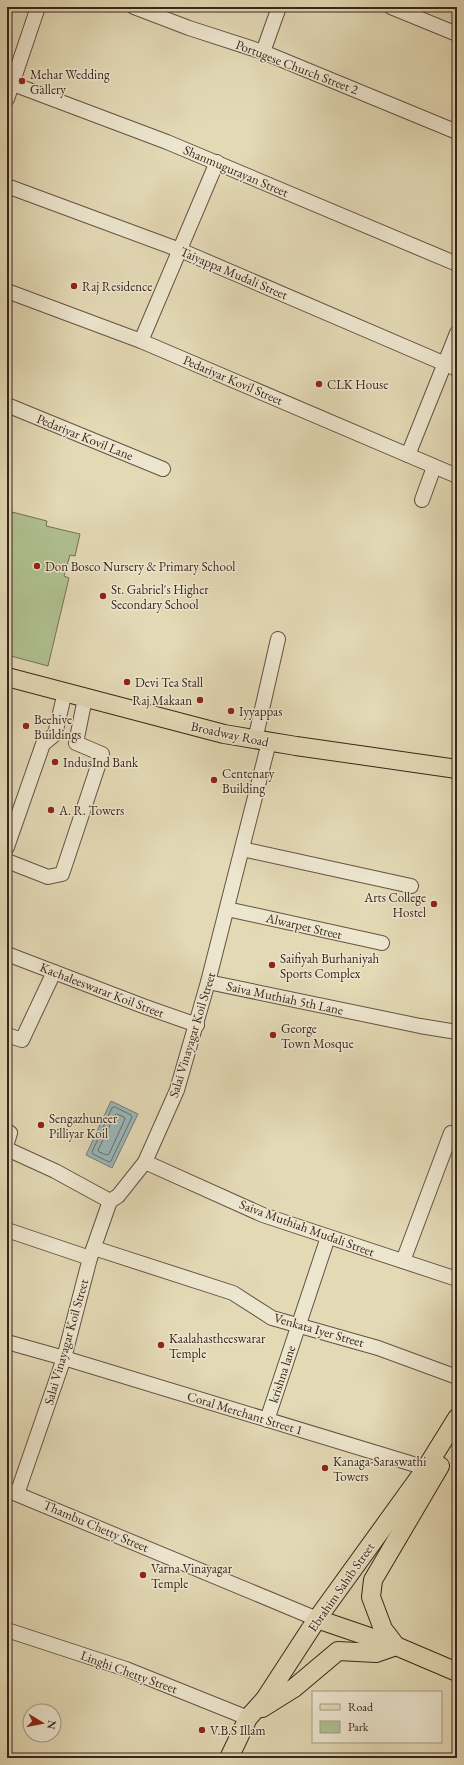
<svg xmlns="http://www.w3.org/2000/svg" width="464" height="1765" font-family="'EB Garamond',serif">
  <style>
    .green { fill: #b0c090; stroke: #747256 }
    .water { fill: #9ab7b9; stroke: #737d7a }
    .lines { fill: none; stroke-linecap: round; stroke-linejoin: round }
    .shore { stroke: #6a6e6a; stroke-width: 1 }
    .minor-casing { stroke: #645242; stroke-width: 16 }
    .major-casing { stroke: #39251b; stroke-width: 20 }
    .minor { stroke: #ede6cf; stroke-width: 14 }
    .major { stroke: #e3d9b5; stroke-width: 18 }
    .poi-dot { fill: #8f2418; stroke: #ede6cf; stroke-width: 1.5 }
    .labels { text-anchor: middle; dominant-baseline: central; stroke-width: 3; stroke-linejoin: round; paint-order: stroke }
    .street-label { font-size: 13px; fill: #39251b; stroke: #ede6cf }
    .poi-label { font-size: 13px; fill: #39251b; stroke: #ede6cf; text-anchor: start }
  </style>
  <rect width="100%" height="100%" fill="#e3d9b5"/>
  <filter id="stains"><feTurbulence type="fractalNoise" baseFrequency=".005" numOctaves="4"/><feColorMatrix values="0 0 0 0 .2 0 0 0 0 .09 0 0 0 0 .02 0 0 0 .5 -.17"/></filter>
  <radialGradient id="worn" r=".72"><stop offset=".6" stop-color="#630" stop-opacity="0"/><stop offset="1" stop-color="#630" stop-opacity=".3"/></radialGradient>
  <polygon class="green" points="12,512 47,521 46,526 80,534 75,556 70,555 64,576 69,578 48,666 7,655 7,523 10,523"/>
  <polygon class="water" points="111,1101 138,1114 112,1168 86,1155"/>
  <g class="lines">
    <g class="shore">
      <polygon points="115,1107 131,1115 132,1117 111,1161 109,1162 93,1154 92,1152 112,1108"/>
      <polygon points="117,1114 124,1117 125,1119 109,1154 107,1155 99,1152 98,1150 115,1115"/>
    </g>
    <g class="minor-casing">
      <g id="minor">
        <polyline points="134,7 189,28 263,52 457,132"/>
        <polyline points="391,7 457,34"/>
        <polyline points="263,52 279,7"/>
        <polyline points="13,84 167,142 457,264"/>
        <polyline points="7,99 38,7"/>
        <polyline points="7,186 180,250 457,369"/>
        <polyline points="7,291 141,341 457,476"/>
        <polyline points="141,341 217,162"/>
        <polyline points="7,405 163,469"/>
        <polyline points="408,455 457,333"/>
        <polyline points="422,500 434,467"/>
        <polyline points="255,740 278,639"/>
        <polyline points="7,847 43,744 55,734 65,692"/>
        <polyline points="242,849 411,886"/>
        <polyline points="7,861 48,877 62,874 102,754 76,743 85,698"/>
        <polyline points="227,909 382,943"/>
        <polyline points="7,954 143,1006 197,1025"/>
        <polyline points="208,982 420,1026 457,1032"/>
        <polyline points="7,1035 22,1040 54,972"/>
        <polyline points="7,1131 10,1133 7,1143"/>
        <polyline points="7,1149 55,1171 110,1201"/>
        <polyline points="145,1162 263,1215 457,1279"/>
        <polyline points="7,1230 90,1258"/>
        <polyline points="94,1248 233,1293 272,1318 378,1348 457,1377"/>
        <polyline points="403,1261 451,1133 457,1135"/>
        <polyline points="7,1342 64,1358 426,1468"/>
        <polyline points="267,1420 328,1237"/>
        <polyline points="7,1490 317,1619"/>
        <polyline points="17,1494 64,1358 90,1258 110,1201 118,1196 145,1162 177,1090 208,982 269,742"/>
        <polyline points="7,1630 126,1669 248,1718"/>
      </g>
    </g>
    <g class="major-casing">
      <g id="major">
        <polyline points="7,677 224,734 296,746 457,769"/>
        <polyline points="317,1619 396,1646"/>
        <polyline points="396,1646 383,1629 371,1597 373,1580 440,1466"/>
        <polyline points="262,1708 294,1688 338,1651 376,1653 396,1646 457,1672"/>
        <polyline points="229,1758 248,1718 265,1699 317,1619 426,1468 457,1418"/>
      </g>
    </g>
    <use href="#minor" class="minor"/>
    <use href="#major" class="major"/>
  </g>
  <g class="poi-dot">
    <circle cx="22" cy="81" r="4"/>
    <circle cx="74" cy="286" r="4"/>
    <circle cx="319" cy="384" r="4"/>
    <circle cx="37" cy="566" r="4"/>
    <circle cx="103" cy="596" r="4"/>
    <circle cx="127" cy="682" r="4"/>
    <circle cx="200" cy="700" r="4"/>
    <circle cx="231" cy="711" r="4"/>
    <circle cx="26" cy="726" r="4"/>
    <circle cx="55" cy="762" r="4"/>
    <circle cx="214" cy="780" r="4"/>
    <circle cx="51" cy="810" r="4"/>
    <circle cx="434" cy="904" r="4"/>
    <circle cx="272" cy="965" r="4"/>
    <circle cx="273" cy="1035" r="4"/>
    <circle cx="41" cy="1125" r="4"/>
    <circle cx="161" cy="1345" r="4"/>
    <circle cx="325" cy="1468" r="4"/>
    <circle cx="143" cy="1575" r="4"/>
    <circle cx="202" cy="1730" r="4"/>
  </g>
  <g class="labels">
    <g class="street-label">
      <text transform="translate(297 67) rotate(21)">Portugese Church Street 2</text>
      <text transform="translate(236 171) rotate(23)">Shanmugurayan Street</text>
      <text transform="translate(234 273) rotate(23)">Taiyappa Mudali Street</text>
      <text transform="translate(233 380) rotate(23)">Pedariyar Kovil Street</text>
      <text transform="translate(85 437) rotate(22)">Pedariyar Kovil Lane</text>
      <text transform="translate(230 734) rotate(12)">Broadway Road</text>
      <text transform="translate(304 926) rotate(13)">Alwarpet Street</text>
      <text transform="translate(102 990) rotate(21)">Kachaleeswarar Koil Street</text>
      <text transform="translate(285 998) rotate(12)">Saiva Muthiah 5th Lane</text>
      <text transform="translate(192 1035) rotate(-73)">Salai Vinayagar Koil Street</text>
      <text transform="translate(307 1228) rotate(20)">Saiva Muthiah Mudali Street</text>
      <text transform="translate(319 1330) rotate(16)">Venkata Iyer Street</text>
      <text transform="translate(66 1342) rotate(-74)">Salai Vinayagar Koil Street</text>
      <text transform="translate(282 1374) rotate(-72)">krishna lane</text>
      <text transform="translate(245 1413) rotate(17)">Coral Merchant Street 1</text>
      <text transform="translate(96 1526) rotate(23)">Thambu Chetty Street</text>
      <text transform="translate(341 1587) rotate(-55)">Ebrahim Sahib Street</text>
      <text transform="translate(129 1672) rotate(20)">Linghi Chetty Street</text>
    </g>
    <g class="poi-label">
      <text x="30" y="74">Mehar Wedding<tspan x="30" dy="15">Gallery</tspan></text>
      <text x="82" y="286">Raj Residence</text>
      <text x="327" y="384">CLK House</text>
      <text x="45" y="566">Don Bosco Nursery &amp; Primary School</text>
      <text x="111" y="589">St. Gabriel's Higher<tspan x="111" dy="15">Secondary School</tspan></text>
      <text x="135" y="682">Devi Tea Stall</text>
      <text x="192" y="700" text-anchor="end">Raj Makaan</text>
      <text x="239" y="711">Iyyappas</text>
      <text x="34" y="719">Beehive<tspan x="34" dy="15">Buildings</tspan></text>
      <text x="63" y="762">IndusInd Bank</text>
      <text x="222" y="773">Centenary<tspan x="222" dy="15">Building</tspan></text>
      <text x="59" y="810">A. R. Towers</text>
      <text x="426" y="897" text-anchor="end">Arts College<tspan x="426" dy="15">Hostel</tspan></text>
      <text x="280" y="958">Saifiyah Burhaniyah<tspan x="280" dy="15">Sports Complex</tspan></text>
      <text x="281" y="1028">George<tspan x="281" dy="15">Town Mosque</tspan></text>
      <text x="49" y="1118">Sengazhuneer<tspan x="49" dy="15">Pilliyar Koil</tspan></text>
      <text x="169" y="1338">Kaalahastheeswarar<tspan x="169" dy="15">Temple</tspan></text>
      <text x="333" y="1461">Kanaga-Saraswathi<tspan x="333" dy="15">Towers</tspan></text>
      <text x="151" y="1568">Varna Vinayagar<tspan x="151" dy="15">Temple</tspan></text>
      <text x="210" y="1730">V.B.S Illam</text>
    </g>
  </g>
  <rect width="464" height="1765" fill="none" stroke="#e3d9b5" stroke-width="24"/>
  <rect x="8" y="8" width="448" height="1749" fill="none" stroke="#39251b" stroke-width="2"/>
  <rect x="12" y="12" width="440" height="1741" fill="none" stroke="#39251b"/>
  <rect x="312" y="1691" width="130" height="52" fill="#ede6cf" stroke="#a59987"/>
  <rect x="320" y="1704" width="20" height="6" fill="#e3d9b5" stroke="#a59987"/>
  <text x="348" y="1711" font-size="12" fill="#39251b">Road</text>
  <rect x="320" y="1721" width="20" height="12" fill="#b0c090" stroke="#a59987"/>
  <text x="348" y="1731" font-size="12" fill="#39251b">Park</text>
  <g transform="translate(42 1723) rotate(100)"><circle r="19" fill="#ede6cf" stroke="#a59987"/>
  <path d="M0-3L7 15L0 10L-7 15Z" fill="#8f2418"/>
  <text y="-6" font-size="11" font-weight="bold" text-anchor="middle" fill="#39251b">N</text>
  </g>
  <rect width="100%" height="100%" filter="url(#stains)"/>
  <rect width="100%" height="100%" fill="url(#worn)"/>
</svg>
